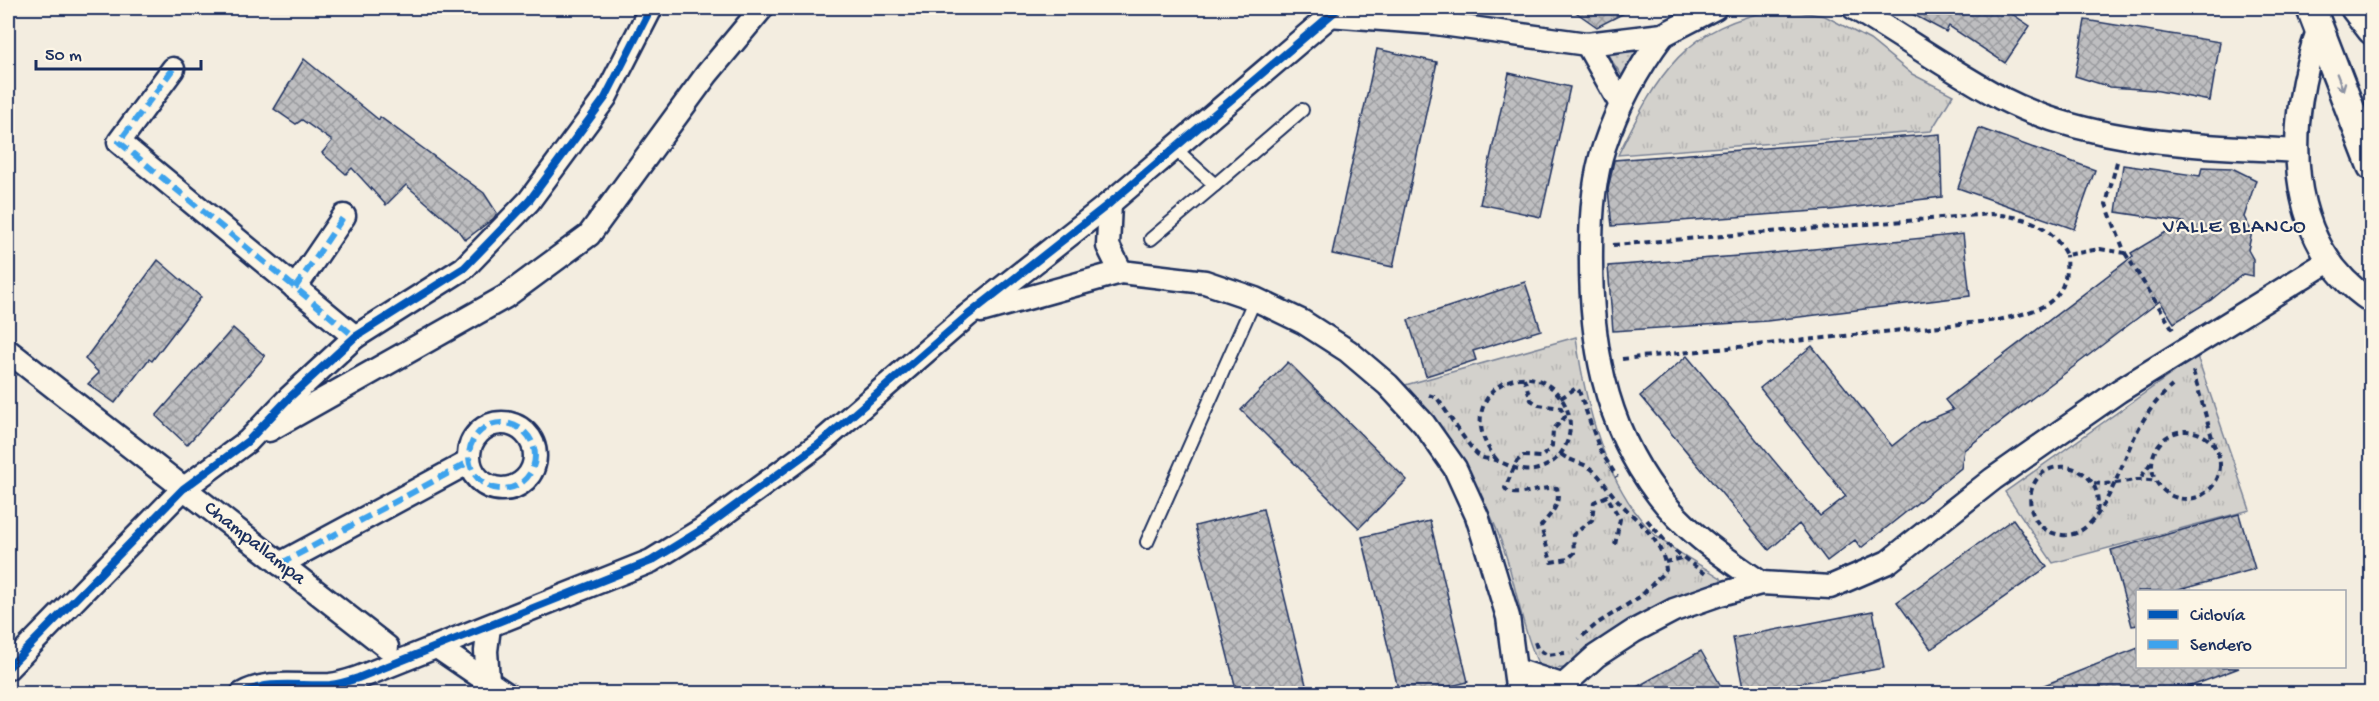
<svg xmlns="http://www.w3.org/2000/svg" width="2379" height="701" font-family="'Gochi Hand',sans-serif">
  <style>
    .grass { fill: url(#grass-dots); stroke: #778095; stroke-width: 1.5 }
    .park { fill: url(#park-tufts); stroke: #778095; stroke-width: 1.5 }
    .building { fill: url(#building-cross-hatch); stroke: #1b2f5e; stroke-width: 1.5 }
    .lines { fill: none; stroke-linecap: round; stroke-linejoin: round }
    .service-casing { stroke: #1b2f5e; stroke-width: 16 }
    .minor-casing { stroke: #1b2f5e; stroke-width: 27 }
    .tertiary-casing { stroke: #1b2f5e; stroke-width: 33 }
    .path { stroke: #1b2f5e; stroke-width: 4; stroke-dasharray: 6 4.5; stroke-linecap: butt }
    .service { stroke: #fcf5e5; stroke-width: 12 }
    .minor { stroke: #fcf5e5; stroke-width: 22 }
    .tertiary { stroke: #fcf5e5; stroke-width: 28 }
    .quiet { stroke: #3da3ed; stroke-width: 6; stroke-dasharray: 12 6; stroke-linecap: butt }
    .cycleway-casing { stroke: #fcf5e5; stroke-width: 11 }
    .cycleway { stroke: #0057b8; stroke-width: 8 }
    .oneway { stroke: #8c92a2 }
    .labels { text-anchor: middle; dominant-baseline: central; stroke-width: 4.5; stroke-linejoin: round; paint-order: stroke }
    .street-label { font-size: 20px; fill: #1b2f5e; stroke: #fcf5e5 }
    .neighbourhood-label { font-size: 21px; letter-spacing: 1.5px; fill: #1b2f5e; stroke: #fcf5e5 }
  </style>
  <defs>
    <pattern id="grass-dots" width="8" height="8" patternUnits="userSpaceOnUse" patternTransform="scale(1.5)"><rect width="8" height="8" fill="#d3d1cc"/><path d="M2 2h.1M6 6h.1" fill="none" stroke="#b5b4b2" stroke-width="1.8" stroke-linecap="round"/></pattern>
    <pattern id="park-tufts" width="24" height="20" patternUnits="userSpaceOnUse" patternTransform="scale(1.5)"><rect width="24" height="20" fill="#d3d1cc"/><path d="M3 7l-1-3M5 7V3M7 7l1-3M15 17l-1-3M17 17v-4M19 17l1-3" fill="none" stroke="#b5b4b2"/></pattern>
    <pattern id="building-cross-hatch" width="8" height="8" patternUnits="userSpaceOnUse" patternTransform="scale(1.5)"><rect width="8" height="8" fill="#bebec0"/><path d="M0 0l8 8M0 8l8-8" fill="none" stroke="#9a9b9f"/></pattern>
  </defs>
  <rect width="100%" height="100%" fill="#f3ede0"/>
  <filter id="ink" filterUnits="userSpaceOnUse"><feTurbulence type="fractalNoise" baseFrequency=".0167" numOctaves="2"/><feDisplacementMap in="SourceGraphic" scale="12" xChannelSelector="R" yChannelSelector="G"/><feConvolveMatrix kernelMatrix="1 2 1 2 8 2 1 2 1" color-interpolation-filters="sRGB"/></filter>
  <g filter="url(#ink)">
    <polygon class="grass" points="1638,50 1622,76 1608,55"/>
    <g class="park">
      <path d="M1781,9L1825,16L1870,40L1912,74L1953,95L1931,131L1618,155C1658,74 1684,25 1781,9Z"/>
      <path d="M1576,337C1585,403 1605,483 1652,532C1666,547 1703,566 1721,578V591L1627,626L1564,668L1541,670C1523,633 1518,595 1506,556C1486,489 1446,440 1402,386Z"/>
      <polygon points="2197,356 2250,510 2053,563 2005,492"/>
    </g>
    <g class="building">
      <polygon points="1570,8 1634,8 1597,27"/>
      <polygon points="1901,8 2003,8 2030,26 2005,63 1949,26 1946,32"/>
      <polygon points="2085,20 2220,42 2210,101 2154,90 2110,87 2075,76"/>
      <polygon points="1377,49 1437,62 1393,267 1332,254"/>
      <polygon points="304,59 379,120 380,117 484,193 497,213 494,218 465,240 457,229 406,185 386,205 352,168 346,174 322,153 332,141 302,120 296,124 274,109"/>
      <polygon points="1509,73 1570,87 1541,217 1480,204"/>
      <polygon points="1979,128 2095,170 2074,229 1958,188"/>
      <polygon points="1940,134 1942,197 1830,210 1612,226 1608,190 1614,160"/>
      <polygon points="2123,165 2200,176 2202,167 2232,168 2256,180 2244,217 2252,232 2248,250 2253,259 2253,276 2243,274 2211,300 2174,323 2160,301 1964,450 1961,468 1861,548 1855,540 1827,561 1799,524 1769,550 1640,396 1687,356 1820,516 1846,496 1760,388 1812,346 1892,446 1921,423 1953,410 1945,400 2133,256 2131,253 2183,222 2116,212"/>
      <polygon points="1963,234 1970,296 1767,321 1613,331 1608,266 1764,254"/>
      <polygon points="158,260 201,297 152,361 149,359 115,403 88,384 99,373 85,359"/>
      <polygon points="1525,282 1541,330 1473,351 1476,360 1426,376 1408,320"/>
      <polygon points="233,328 265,356 187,445 156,416"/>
      <polygon points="1288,362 1407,480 1359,528 1241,410"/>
      <polygon points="1263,509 1308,693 1237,693 1195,526"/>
      <polygon points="2239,514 2255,569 2175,591 2138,591 2138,625 2132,626 2111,550"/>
      <polygon points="2013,519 2047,567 1931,649 1897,602"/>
      <polygon points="1430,521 1468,682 1421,693 1399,693 1362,537"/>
      <polygon points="1873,611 1884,668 1744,693 1733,638"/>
      <polygon points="2138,648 2138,666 2239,668 2173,693 2024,693"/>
      <polygon points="1701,651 1725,693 1626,693"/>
    </g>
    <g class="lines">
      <g class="service-casing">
        <g id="service">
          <polyline points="1174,148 1215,185 1302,110"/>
          <polyline points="1151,239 1215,185"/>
          <polyline points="1147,542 1255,299"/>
        </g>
      </g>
      <g class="minor-casing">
        <g id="minor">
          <path d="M1854,8C1903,37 1951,71 2001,98C2092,145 2196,145 2295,151"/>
          <polyline points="1329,15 1435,23 1587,44 1663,35 1715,8"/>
          <path d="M2319,28C2286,119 2281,242 2372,302"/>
          <path d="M1663,35C1637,70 1618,105 1604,147C1593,180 1591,216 1591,250C1590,338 1603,423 1658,495C1686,532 1724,557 1761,583"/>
          <polyline points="1587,44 1620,103"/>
          <polyline points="173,69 119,142 355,337"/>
          <polyline points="1110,203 1108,246 1121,272"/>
          <polyline points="295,288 344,216"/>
          <polyline points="981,311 1121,272 1205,282 1255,299 1303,322 1348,351 1388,385 1424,424 1455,468 1477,516 1508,617 1518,694"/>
          <polyline points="8,351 387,647"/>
          <circle cx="502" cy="456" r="33"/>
          <polyline points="269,430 505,297 589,235 707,74 762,8"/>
          <polyline points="280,564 469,462"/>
          <polyline points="437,647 506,694"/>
          <polyline points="8,668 183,489 248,441 289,398 355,337 464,268 529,201 605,98 651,8"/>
          <polyline points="1516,670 1561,685"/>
          <polyline points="488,680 486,651 489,627"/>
          <path d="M242,694C269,679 300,687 330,685C340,684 349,681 358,678L651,561L703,529L818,445L968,315L1110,203L1339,8"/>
          <polyline points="1554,694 1596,656 1634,631 1674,610 1717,595 1761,583 1830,587 1888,562 1993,479 2119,391 2327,262"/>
        </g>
      </g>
      <g class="tertiary-casing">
        <g id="tertiary">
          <polyline points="2311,8 2372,166"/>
          <polyline points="2355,8 2372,30"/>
        </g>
      </g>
      <g class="path">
        <path d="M1613,245L1990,214C2025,217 2049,222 2066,255L2100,249L2125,253L2106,204L2118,158"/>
        <polyline points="2125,253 2174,331"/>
        <path d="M1622,359L1999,320C2039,310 2070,305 2066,255"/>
        <polyline points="2193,371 2215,448"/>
        <path d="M1524,378L1531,400L1539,405L1561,408L1565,417L1553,430L1552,446L1547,452L1541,457L1523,456L1517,461L1505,488L1508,492C1525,497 1540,486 1557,488C1561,506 1551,513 1541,526L1551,562L1568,559L1574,553L1573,535L1592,520L1594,502L1607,496L1620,519L1615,545"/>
        <path d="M1429,395L1437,398C1446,410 1471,452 1481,457C1485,459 1491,459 1495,460C1510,465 1521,474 1538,469C1569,460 1579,423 1561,398C1524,347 1447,401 1497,460"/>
        <polyline points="1561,398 1576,388 1579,391 1600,450 1617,477"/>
        <circle cx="2186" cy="465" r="34"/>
        <path d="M1561,454C1569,461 1581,462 1590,468C1601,476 1605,486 1614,496C1633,519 1663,537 1666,570L1641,596L1598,623L1579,639"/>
        <polyline points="2141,477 2152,461"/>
        <path d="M2094,483C2115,487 2134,476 2156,481"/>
        <path d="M2097,512C2106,463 2041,450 2031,492C2029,502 2031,515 2038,523C2044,530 2053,534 2062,535C2101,539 2120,465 2134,438C2143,418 2155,401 2172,386"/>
        <polyline points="1647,520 1672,549 1707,575"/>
        <polyline points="1665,562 1683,558"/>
        <polyline points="1535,642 1537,648 1547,655 1565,653"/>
      </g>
      <use href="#service" class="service"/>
      <use href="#minor" class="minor"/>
      <use href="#tertiary" class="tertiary"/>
      <g class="quiet">
        <polyline points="173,69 119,142 355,337"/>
        <polyline points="295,288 344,216"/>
        <circle cx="502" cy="456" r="33"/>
        <polyline points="280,564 469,462"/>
      </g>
      <g class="cycleway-casing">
        <g id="cycleway">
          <polyline points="8,668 183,489 248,441 289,398 355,337 464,268 529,201 605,98 651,8"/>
          <path d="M242,694C269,679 300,687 330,685C340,684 349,681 358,678L651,561L703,529L818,445L968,315L1110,203L1339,8"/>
        </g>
      </g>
      <use href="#cycleway" class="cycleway"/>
    </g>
    <defs><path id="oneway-shaft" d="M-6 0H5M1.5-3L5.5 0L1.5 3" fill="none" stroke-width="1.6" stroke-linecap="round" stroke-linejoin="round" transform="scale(1.5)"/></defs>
    <use class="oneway" href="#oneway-shaft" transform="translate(2340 82) rotate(69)"/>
  </g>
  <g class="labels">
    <g class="street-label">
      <text transform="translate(254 544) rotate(38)">Champallampa</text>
    </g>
    <g class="neighbourhood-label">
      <text x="2235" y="228">VALLE BLANCO</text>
    </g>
  </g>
  <rect width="2379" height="701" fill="none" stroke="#fcf5e5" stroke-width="30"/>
  <rect x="15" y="15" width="2349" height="671" fill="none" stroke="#1b2f5e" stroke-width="2" filter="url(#ink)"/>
  <rect x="2136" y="590" width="210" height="78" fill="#fcf5e5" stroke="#a2a6af" stroke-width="1.5"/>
  <rect x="2148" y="610" width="30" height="9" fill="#0057b8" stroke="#a2a6af" stroke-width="1.5"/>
  <text x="2190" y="620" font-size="18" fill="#1b2f5e">Ciclovía</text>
  <rect x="2148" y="640" width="30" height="9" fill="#3da3ed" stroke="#a2a6af" stroke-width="1.5"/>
  <text x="2190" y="650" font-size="18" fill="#1b2f5e">Sendero</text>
  <path d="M36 60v9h165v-9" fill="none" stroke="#1b2f5e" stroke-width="3"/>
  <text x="45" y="60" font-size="18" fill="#1b2f5e" stroke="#fcf5e5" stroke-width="4.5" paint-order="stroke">50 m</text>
</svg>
